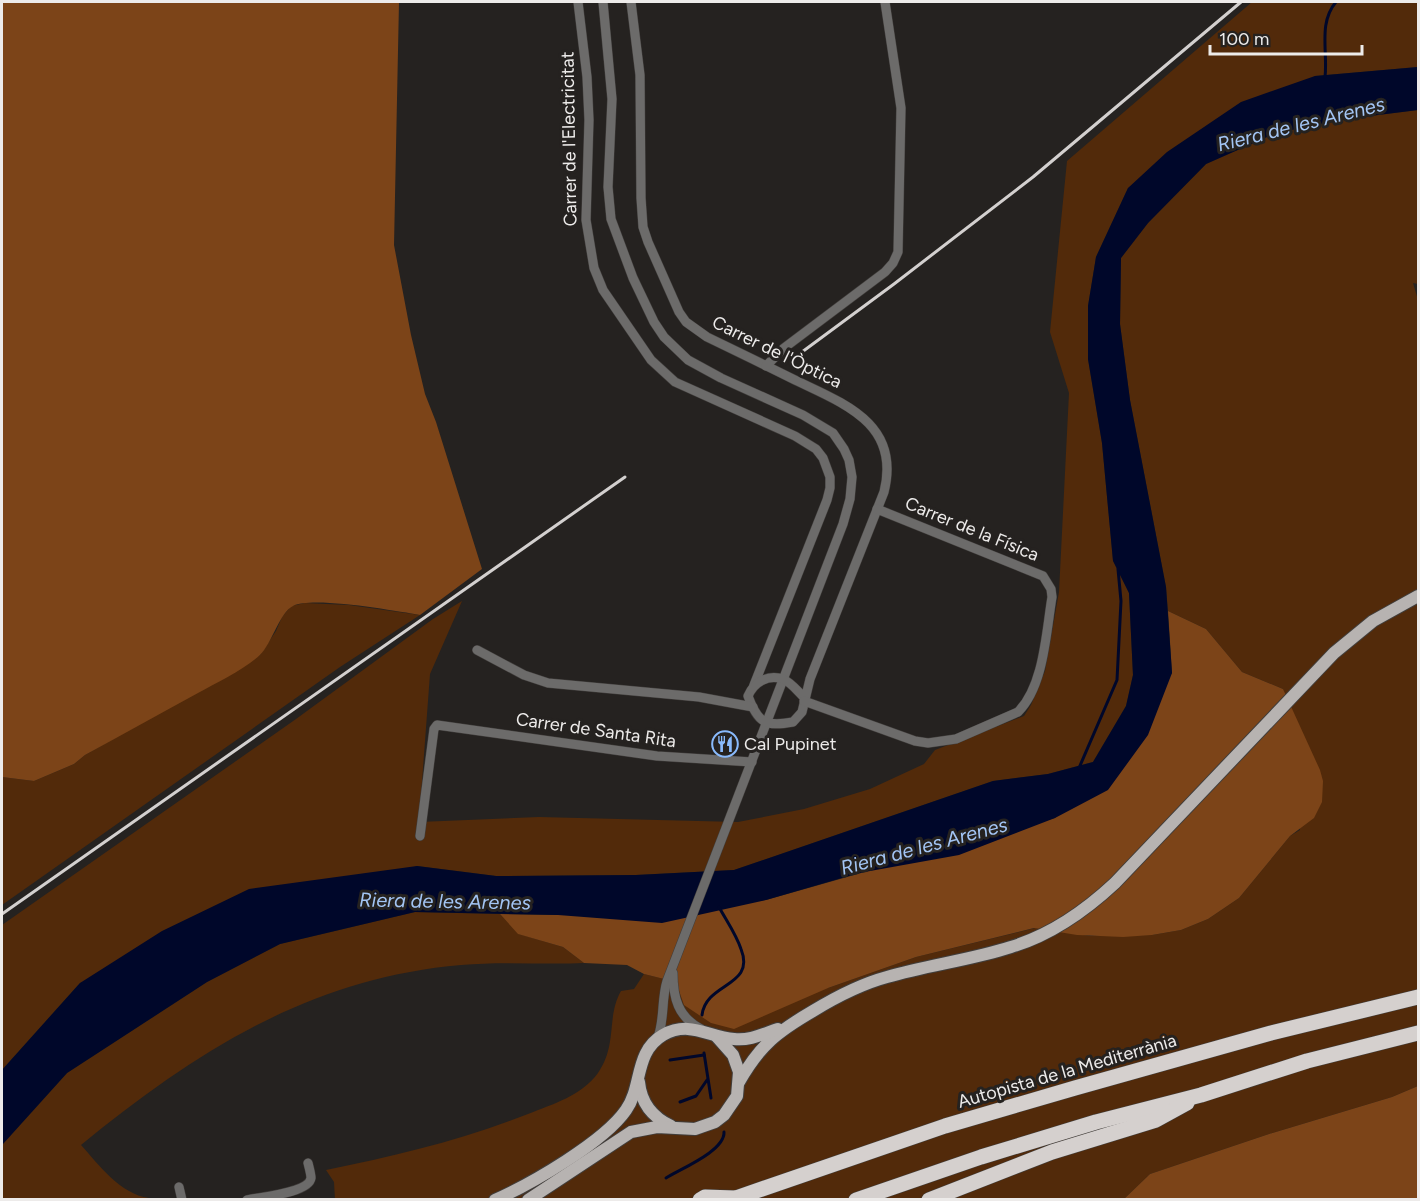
<svg xmlns="http://www.w3.org/2000/svg" width="1420" height="1201" font-family="Figtree,sans-serif">
  <style>
    .green { fill: #522a0a }
    .forest { fill: #7c4418 }
    .water { fill: #00072a }
    .lines { fill: none; stroke-linecap: round; stroke-linejoin: round }
    .stream { stroke: #00072a; stroke-width: 3 }
    .minor-casing { stroke: #413e3c; stroke-width: 10 }
    .major-casing { stroke: #413e3c; stroke-width: 14 }
    .highway-casing { stroke: #413e3c; stroke-width: 16 }
    .minor { stroke: #6c6b6a; stroke-width: 9 }
    .major { stroke: #b7b3b1; stroke-width: 12 }
    .highway { stroke: #d5d0ce; stroke-width: 15 }
    .rail { stroke: #d3d0cf; stroke-width: 3 }
    .labels { text-anchor: middle; dominant-baseline: central; stroke-width: 6; stroke-linejoin: round; paint-order: stroke }
    .street-label { font-size: 18px; fill: #edebea; stroke: #252220 }
    .poi-label { font-size: 18px; fill: #edebea; stroke: #252220; text-anchor: start }
    .water-label { font-size: 20px; font-style: italic; fill: #a3c5f4; stroke: #252220 }
  </style>
  <rect width="100%" height="100%" fill="#252220"/>
  <g class="green">
    <polygon points="1252,2 1418,2 1418,67 1315,76 1128,188 1096,257 1088,306 1088,359 1102,443 1113,560 1129,593 1133,675 1126,706 1093,762 1048,774 993,781 734,870 636,875 496,876 417,866 80,983 2,1070 2,925 296,719 433,619 462,601 430,674 419,822 539,817 738,822 804,809 870,789 924,764 935,750 1024,716 1031,705 1045,671 1059,592 1069,393 1050,332 1067,161"/>
    <path d="M1418,110V284L1413,283L1418,300V1086L1392,1097L1269,1134L1150,1174L1124,1199L335,1200L334,1182L326,1170C396,1156 462,1140 528,1114C553,1104 581,1096 598,1073C618,1044 606,1017 621,991L634,989L644,974L677,982L828,988L916,957L1035,928L1090,936L1152,935L1181,930L1208,919L1239,898L1290,836L1300,830L1283,689L1242,672L1206,629L1168,611L1166,587L1130,400L1120,324L1121,258L1148,223L1206,164L1276,133L1346,119Z"/>
    <polygon points="305,603 349,605 420,615 340,667 2,905 2,777 34,781 74,764 85,755 260,655 276,631 282,617 291,606"/>
    <path d="M415,912L500,914L519,934L563,947L584,963C543,965 502,961 461,965C310,978 195,1052 81,1145C99,1165 120,1194 149,1198C157,1199 165,1198 173,1198L174,1199H2V1145L67,1073L207,982L280,944Z"/>
  </g>
  <g class="forest">
    <path d="M2,2H399L394,245L411,335L425,394L436,422L482,569L420,615C395,611 313,596 293,606C280,612 272,643 260,655C245,669 216,683 198,693C160,714 123,734 85,755L74,764L34,781L2,777Z"/>
    <polygon points="1168,611 1206,629 1242,672 1283,689 1320,770 1323,781 1322,802 1314,818 1290,836 1239,898 1208,919 1181,930 1152,935 1123,937 1077,935 1034,928 916,957 828,988 734,1029 711,1023 684,1005 676,982 644,974 627,965 584,963 563,947 518,934 500,914 558,915 766,900 1055,818 1172,673"/>
    <polygon points="1418,1086 1418,1199 1124,1199 1150,1174 1269,1134 1392,1097"/>
  </g>
  <polygon class="water" points="1418,67 1418,110 1346,119 1276,133 1206,164 1148,223 1121,258 1120,324 1130,400 1166,587 1172,673 1148,735 1108,790 1055,818 959,855 859,873 766,900 662,923 558,915 415,912 280,944 207,982 67,1073 2,1145 2,1070 80,983 162,931 249,889 417,866 496,876 636,875 734,870 993,781 1048,774 1093,762 1126,706 1133,675 1129,593 1113,561 1102,443 1088,359 1088,306 1096,257 1128,188 1167,152 1241,102 1315,76"/>
  <g class="lines">
    <g class="stream">
      <path d="M1325,77C1328,52 1318,23 1336,2"/>
      <polyline points="1079,768 1117,680 1121,601 1118,569"/>
      <path d="M702,1015C706,982 756,987 741,949C736,934 726,920 719,907"/>
      <polyline points="704,1053 711,1098"/>
      <polyline points="670,1060 704,1055"/>
      <polyline points="680,1102 696,1096 707,1080"/>
      <path d="M666,1178C680,1169 725,1151 724,1132"/>
    </g>
    <g class="minor-casing">
      <g id="minor">
        <polyline points="578,2 587,77 589,120 586,220 594,268 603,290 651,360 675,382 795,436 816,449 823,458 830,477 830,488 827,500 754,685"/>
        <path d="M603,2L612,99L608,187L611,219L633,278L654,322L664,337L688,360L721,378L803,415L833,433L844,449L849,460L852,477L850,499L843,524L667,981C661,1000 665,1021 657,1040"/>
        <path d="M631,2L640,75L641,198L643,227L648,242L679,312L686,322L707,337C736,351 765,365 795,380C845,404 901,424 884,492L810,679L802,712L793,722C765,727 758,723 748,696C754,682 768,674 783,679C792,683 798,692 805,698"/>
        <polyline points="766,366 784,348 885,272 893,263 898,252 901,108 885,2"/>
        <polyline points="477,650 524,675 548,683 699,697 753,707"/>
        <path d="M804,701L915,741L928,743L956,739L1018,712C1044,686 1046,633 1052,597L1051,589L1043,576L877,509"/>
        <polyline points="420,836 434,729 437,725 657,756 752,762"/>
        <path d="M673,973C673,998 678,1017 701,1029"/>
        <polyline points="179,1187 182,1200"/>
        <path d="M247,1200C260,1197 309,1193 311,1178C311,1174 309,1167 308,1163"/>
      </g>
    </g>
    <g class="major-casing">
      <g id="major">
        <path d="M639,1082C641,1103 652,1117 671,1126"/>
        <path d="M739,1082C760,1045 777,1032 813,1011C836,997 861,984 887,977C928,965 971,960 1011,947C1051,935 1085,911 1115,883L1334,653L1373,621L1418,596"/>
        <path d="M495,1200C531,1184 604,1142 626,1110C643,1086 634,1052 663,1035C690,1020 708,1037 734,1039C749,1041 763,1034 778,1029"/>
        <polyline points="528,1200 631,1132 657,1127 695,1129 715,1122 724,1115 737,1096 739,1072 733,1055 717,1037"/>
      </g>
    </g>
    <g class="highway-casing">
      <g id="highway">
        <polyline points="700,1200 705,1197 735,1198"/>
        <polyline points="730,1200 945,1126 1075,1088 1271,1033 1418,997"/>
        <polyline points="856,1200 981,1157 1096,1122 1201,1095 1307,1061 1418,1033"/>
        <polyline points="929,1200 1052,1152 1156,1120 1187,1103"/>
      </g>
    </g>
    <use href="#minor" class="minor"/>
    <use href="#major" class="major"/>
    <use href="#highway" class="highway"/>
    <g class="rail">
      <polyline points="802,352 894,284 1033,177 1241,2"/>
      <polyline points="2,914 625,477"/>
    </g>
  </g>
  <defs>
    <g id="restaurant-ring" transform="scale(1.35)"><circle r="9.5" fill="#252220" stroke="#89bafc" stroke-width="1.5"/><path d="M-5-6h1v4h1v-4h1v4h1v-4h1v5L-1.5 .5V6h-2V.5L-5-1ZM5-6V6H3V1.5H1.5Q1.5-4 5-6Z" fill="#89bafc"/></g>
  </defs>
  <g fill-rule="evenodd">
    <use href="#restaurant-ring" x="725" y="744"/>
  </g>
  <g class="labels">
    <g class="street-label">
      <text transform="translate(569 139) rotate(-91)">Carrer de l'Electricitat</text>
      <text transform="translate(777 352) rotate(26)">Carrer de l'Òptica</text>
      <text transform="translate(972 529) rotate(22)">Carrer de la Física</text>
      <text transform="translate(596 730) rotate(8)">Carrer de Santa Rita</text>
      <text transform="translate(1067 1071) rotate(-16)">Autopista de la Mediterrània</text>
    </g>
    <g class="poi-label">
      <text x="744" y="744">Cal Pupinet</text>
    </g>
    <g class="water-label">
      <text transform="translate(1301 124) rotate(-14)">Riera de les Arenes</text>
      <text transform="translate(924 846) rotate(-15)">Riera de les Arenes</text>
      <text transform="translate(445 901) rotate(1)">Riera de les Arenes</text>
    </g>
  </g>
  <rect width="1420" height="1201" fill="none" stroke="#edebea" stroke-width="6"/>
  <path d="M1210 45v9h152v-9" fill="none" stroke="#edebea" stroke-width="3"/>
  <text x="1219" y="45" font-size="18" fill="#edebea" stroke="#252220" stroke-width="4.5" paint-order="stroke">100 m</text>
</svg>
